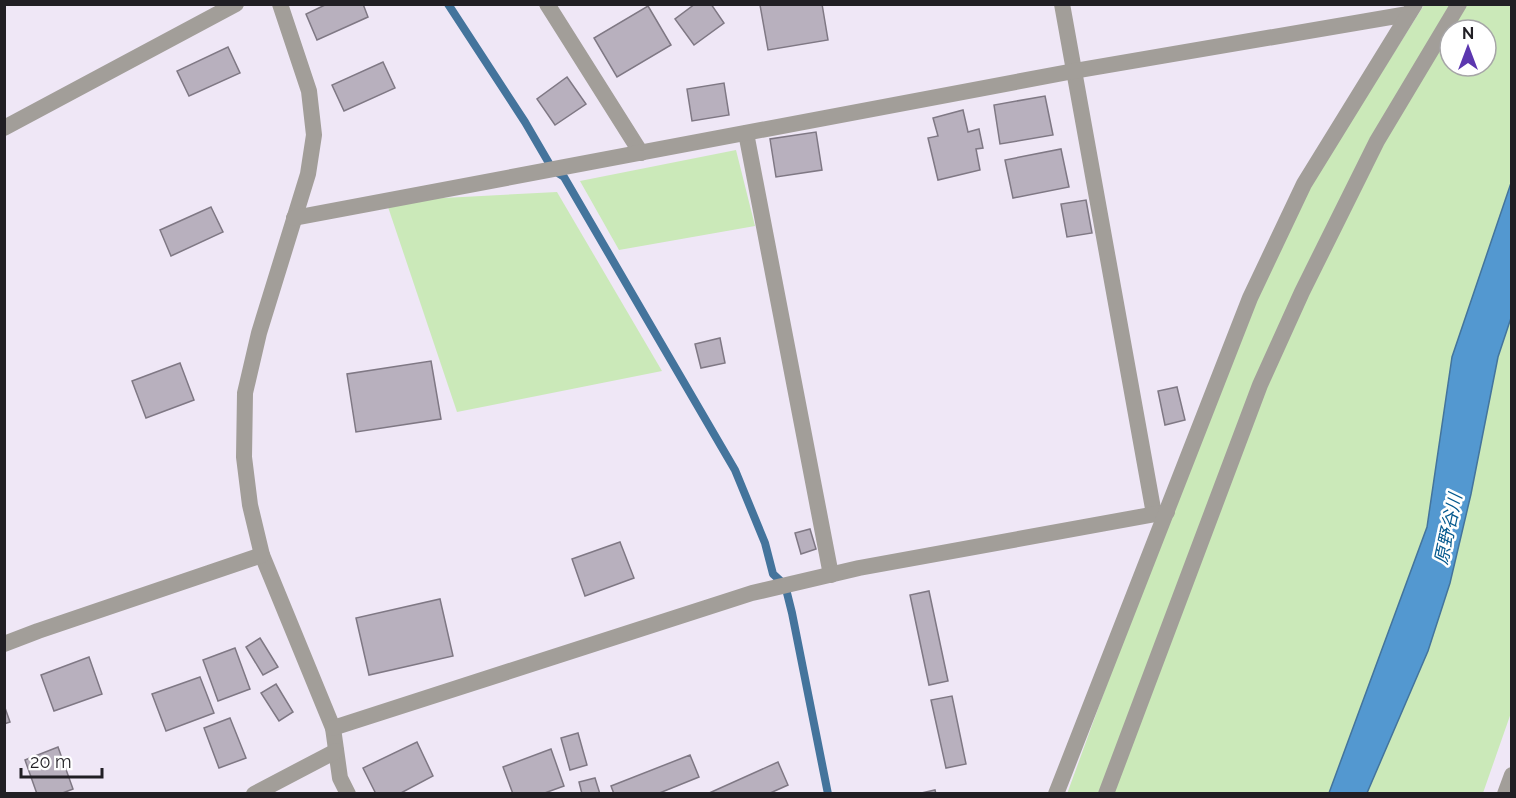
<svg xmlns="http://www.w3.org/2000/svg" width="1516" height="798" font-family="Raleway,'Noto Sans JP',sans-serif">
  <style>
    .green { fill: #cbe9b9; fill-rule: evenodd }
    .water { fill: #5398d0; stroke: #44749c; stroke-width: 1.5 }
    .lines { fill: none; stroke-linecap: round; stroke-linejoin: round }
    .stream { stroke: #44749c; stroke-width: 8 }
    .building { fill: #b8b0be; stroke: #7f7884; stroke-width: 1.5 }
    .minor { stroke: #a29e99; stroke-width: 16 }
    .labels { text-anchor: middle; dominant-baseline: central; stroke-width: 5; stroke-linejoin: round; paint-order: stroke }
    .water-label { font-size: 18px; font-style: italic; fill: #05598e; stroke: #fff }
  </style>
  <rect width="100%" height="100%" fill="#efe7f6"/>
  <g class="green">
    <path d="M1424,5H1511L1512,710L1483,793L1067,794L1205,415L1282,231ZM1450,30H1486V66H1450Z"/>
    <polygon points="736,150 755,226 619,250 580,181"/>
    <polygon points="557,192 662,371 457,412 386,201"/>
  </g>
  <polygon class="water" points="1511,183 1511,318 1498,357 1471,494 1450,583 1428,651 1367,793 1329,793 1427,527 1452,357"/>
  <g class="lines">
    <polyline class="stream" points="448,4 525,122 553,170 564,177 735,470 765,543 773,574 785,585 792,613 828,794"/>
  </g>
  <g class="building">
    <polygon points="327,4 363,4 368,17 317,40 306,14"/>
    <polygon points="695,4 711,4 724,23 694,45 675,19"/>
    <polygon points="822,4 828,40 768,50 760,5"/>
    <polygon points="648,6 671,45 617,77 594,38"/>
    <polygon points="228,47 240,73 189,96 177,71"/>
    <polygon points="383,62 395,88 344,111 332,85"/>
    <polygon points="567,77 586,104 555,125 537,99"/>
    <polygon points="724,83 729,115 692,121 687,89"/>
    <polygon points="1045,96 1053,135 1000,144 994,105"/>
    <polygon points="963,110 968,132 979,129 983,148 976,149 980,170 938,180 928,138 938,136 933,118"/>
    <polygon points="816,132 822,170 776,177 770,139"/>
    <polygon points="1061,149 1069,187 1013,198 1005,160"/>
    <polygon points="1086,200 1092,233 1067,237 1061,204"/>
    <polygon points="211,207 223,232 171,256 160,230"/>
    <polygon points="720,338 725,363 701,368 695,344"/>
    <polygon points="431,361 441,419 356,432 347,374"/>
    <polygon points="180,363 194,400 146,418 132,381"/>
    <polygon points="1177,387 1185,420 1165,425 1158,391"/>
    <polygon points="810,529 816,549 801,554 795,533"/>
    <polygon points="620,542 634,578 585,596 572,559"/>
    <polygon points="929,591 948,681 929,685 910,595"/>
    <polygon points="440,599 453,656 369,675 356,618"/>
    <polygon points="260,638 278,667 263,675 246,647"/>
    <polygon points="235,648 250,689 218,701 203,660"/>
    <polygon points="89,657 102,694 54,711 41,675"/>
    <polygon points="200,677 214,713 166,731 152,694"/>
    <polygon points="276,684 293,712 279,721 261,693"/>
    <polygon points="952,696 966,764 946,768 931,700"/>
    <polygon points="4,705 10,722 4,724"/>
    <polygon points="230,718 246,758 219,768 204,728"/>
    <polygon points="578,733 587,765 570,770 561,738"/>
    <polygon points="417,742 433,776 399,794 376,794 363,768"/>
    <polygon points="58,747 73,789 60,794 37,794 25,760"/>
    <polygon points="551,749 564,786 542,794 513,794 503,767"/>
    <polygon points="690,755 699,777 657,794 614,794 611,786"/>
    <polygon points="778,762 788,785 768,794 707,794"/>
    <polygon points="595,778 600,794 582,794 579,782"/>
    <polygon points="935,790 936,794 917,794"/>
  </g>
  <g class="lines">
    <g class="minor">
      <polyline points="280,4 309,91 314,135 308,174 259,333 245,393 244,457 250,505 262,555 333,728 340,778 348,794"/>
      <polyline points="547,4 641,153"/>
      <polyline points="1062,4 1154,514"/>
      <polyline points="4,128 236,4"/>
      <polyline points="746,133 831,575"/>
      <polyline points="294,218 1074,71 1408,14"/>
      <polyline points="4,644 38,631 262,555"/>
      <polyline points="333,728 752,593 859,568 1167,512"/>
      <polyline points="254,794 336,751"/>
      <polyline points="1056,794 1250,298 1304,184 1415,4"/>
      <polyline points="1106,794 1260,385 1302,292 1377,141 1459,4"/>
      <polyline points="1505,794 1512,775"/>
    </g>
  </g>
  <g class="labels">
    <g class="water-label">
      <text transform="translate(1448 529) rotate(-78)">原野谷川</text>
    </g>
  </g>
  <rect width="1516" height="798" fill="none" stroke="#211f24" stroke-width="12"/>
  <g transform="translate(1468 48)"><circle r="28" fill="#ffffff" stroke="#a6a5a7" stroke-width="1.5"/>
  <path d="M0-4.5L10 22L0 15L-10 22Z" fill="#5c37af"/>
  <text y="-9" font-size="16" font-weight="bold" text-anchor="middle" fill="#211f24">N</text>
  </g>
  <path d="M21 768v9h81v-9" fill="none" stroke="#211f24" stroke-width="3"/>
  <text x="30" y="768" font-size="18" fill="#211f24" stroke="#ffffff" stroke-width="4.5" paint-order="stroke">20 m</text>
</svg>
